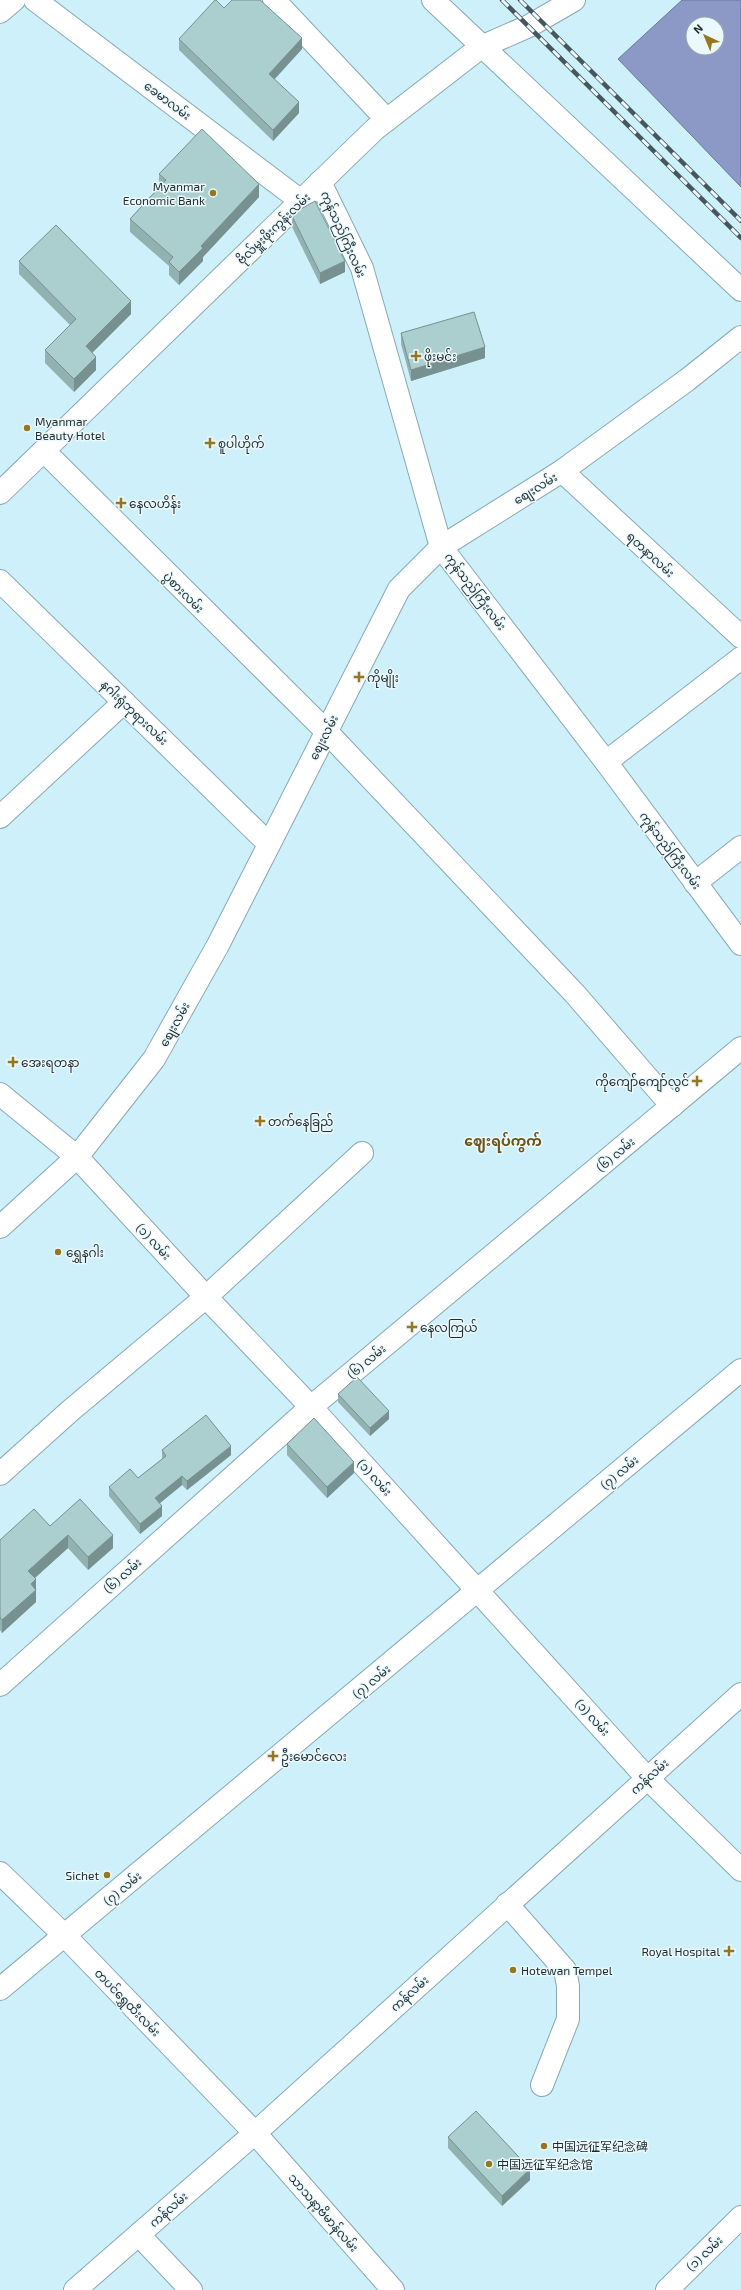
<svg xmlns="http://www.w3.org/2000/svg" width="741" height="2290" font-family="'Exo 2','Noto Sans SC','Noto Sans Myanmar',sans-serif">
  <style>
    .water { fill: #8c99c7; stroke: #6b7899; fill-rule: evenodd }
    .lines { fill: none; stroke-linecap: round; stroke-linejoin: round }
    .street-casing { stroke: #88a9b3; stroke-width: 24 }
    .secondary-casing { stroke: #88a9b3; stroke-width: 24 }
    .street { stroke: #fff; stroke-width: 22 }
    .secondary { stroke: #fff; stroke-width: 22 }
    .rail-casing { stroke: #45575d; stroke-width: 4.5 }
    .rail { stroke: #ebf9fd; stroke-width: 3; stroke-dasharray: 9; stroke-linecap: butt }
    .wall { fill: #92b2b1 }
    .shaded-wall { fill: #779190 }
    .building { fill: #aacfce; stroke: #779190 }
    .poi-dot { fill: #967720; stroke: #ebf9fd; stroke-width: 1.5 }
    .labels { text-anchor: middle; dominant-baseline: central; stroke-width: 3; stroke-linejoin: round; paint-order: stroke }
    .street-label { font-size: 12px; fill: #1d2a2e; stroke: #ebf9fd }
    .poi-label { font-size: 12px; fill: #1d2a2e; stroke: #ebf9fd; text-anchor: start }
    .quarter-label { font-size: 14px; font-weight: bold; fill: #6a541a; stroke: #ebf9fd }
  </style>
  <rect width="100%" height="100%" fill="#cdf0fb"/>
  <path class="water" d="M682,0H741V187L618,59ZM693,24H717V48H693Z"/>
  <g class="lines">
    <g class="street-casing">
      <g id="street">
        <polyline points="35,0 301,201"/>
        <polyline points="274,0 387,120"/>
        <polyline points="433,0 741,290"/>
        <polyline points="0,12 14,0"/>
        <polyline points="320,182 362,268 441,547 606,762 741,944"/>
        <polyline points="44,451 326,731 575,994 672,1106"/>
        <polyline points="562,471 741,637"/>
        <polyline points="0,581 269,844"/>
        <polyline points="606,762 741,658"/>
        <polyline points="0,817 124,702"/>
        <polyline points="695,883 741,847"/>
        <polyline points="0,1094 77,1157 206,1297 311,1407 647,1778 741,1870"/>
        <polyline points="0,1227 77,1157 154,1059 218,945 399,589 441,547 562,471 687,380 741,337"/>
        <polyline points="0,1474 70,1411 206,1297 362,1153"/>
        <polyline points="0,1685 311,1407 741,1048"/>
        <polyline points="0,1873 65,1936 255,2133 393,2290"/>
        <polyline points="507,1904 565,1970 568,1986 568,2019 542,2085"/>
        <polyline points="0,1989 741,1370"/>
        <polyline points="139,2235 191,2290"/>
        <polyline points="75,2290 255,2133 741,1694"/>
        <polyline points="667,2290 741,2217"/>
      </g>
    </g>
    <g class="secondary-casing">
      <polyline id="secondary" points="0,493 375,129 481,47 529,26 574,0"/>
    </g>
    <use href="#street" class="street"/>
    <use href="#secondary" class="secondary"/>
    <g class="rail-casing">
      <g id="rail">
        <polyline points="502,0 741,238"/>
        <polyline points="520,0 741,221"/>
      </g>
    </g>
    <use href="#rail" class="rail"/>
  </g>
  <g class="wall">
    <polygon points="224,8 302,49 274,80 299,113 273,141 179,50 179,39"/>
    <polygon points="159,174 259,197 203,257 203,261 179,285 169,275 169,266 130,232 130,219 159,187"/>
    <polygon points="292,216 345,272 320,284 292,227"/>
    <polygon points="19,261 131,314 92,353 96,370 74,392 45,363 45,350 70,325 19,274"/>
    <polygon points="401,333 485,358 411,381 401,344"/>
    <polygon points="338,1394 389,1419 370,1436 338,1402"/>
    <polygon points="287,1444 354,1473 327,1498 287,1455"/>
    <polygon points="162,1450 231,1455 187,1490 182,1485 159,1504 162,1516 140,1534 109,1496 109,1487 138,1478 162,1459"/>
    <polygon points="50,1526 113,1548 88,1570 68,1548 35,1578 36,1602 2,1633 0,1630 0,1540"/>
    <polygon points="448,2137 530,2180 502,2206 448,2148"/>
  </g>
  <g class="shaded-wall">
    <polygon points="302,38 302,49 269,85 269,74"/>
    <polygon points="299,102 299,113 273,141 273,130"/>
    <polygon points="259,184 259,197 203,257 203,261 179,285 179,272 201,246"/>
    <polygon points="345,261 345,272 320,284 320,273"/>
    <polygon points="131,301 131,314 86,359 86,346"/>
    <polygon points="485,347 485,358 411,381 411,370"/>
    <polygon points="96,357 96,370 74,392 74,379"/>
    <polygon points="389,1411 389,1419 370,1436 370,1428"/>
    <polygon points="231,1446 231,1455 187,1490 187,1481"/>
    <polygon points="354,1462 354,1473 327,1498 327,1487"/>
    <polygon points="182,1476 182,1485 155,1507 155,1498"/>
    <polygon points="162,1506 162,1516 140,1534 140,1524"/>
    <polygon points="68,1535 68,1548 28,1584 28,1571"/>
    <polygon points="113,1535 113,1548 88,1570 88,1557"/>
    <polygon points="36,1579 36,1602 2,1633 2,1620 31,1584"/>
    <polygon points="530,2169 530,2180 502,2206 502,2196"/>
  </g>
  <g class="building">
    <polygon points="215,0 216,0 224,8 232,0 260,0 302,38 269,74 299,102 273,130 179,39"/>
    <polygon points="202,129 259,184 201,246 203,248 179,272 169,262 173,257 130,219 166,180 159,174"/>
    <polygon points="315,201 345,261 320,273 292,216 299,210"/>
    <polygon points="56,225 131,301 86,346 96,357 74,379 45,350 76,319 19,261"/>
    <polygon points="474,312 485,347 411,370 401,333"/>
    <polygon points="357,1377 389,1411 370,1428 338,1394"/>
    <polygon points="206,1415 231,1446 187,1481 182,1476 155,1498 162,1506 140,1524 109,1487 130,1469 138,1478 166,1456 162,1450"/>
    <polygon points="314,1418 354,1462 327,1487 287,1444"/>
    <polygon points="80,1499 113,1535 88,1557 68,1535 28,1571 36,1579 31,1584 36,1590 2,1620 0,1617 0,1540 34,1509 50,1526"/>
    <polygon points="476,2111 530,2169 502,2196 448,2137"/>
  </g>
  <g class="poi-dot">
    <circle cx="213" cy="193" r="4"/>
    <path d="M414 350h4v4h4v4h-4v4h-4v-4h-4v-4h4z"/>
    <circle cx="27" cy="428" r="4"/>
    <path d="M208 437h4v4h4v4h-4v4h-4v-4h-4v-4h4z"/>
    <path d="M119 497h4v4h4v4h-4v4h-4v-4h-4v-4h4z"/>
    <path d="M357 671h4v4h4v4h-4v4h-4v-4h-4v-4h4z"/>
    <path d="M11 1056h4v4h4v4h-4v4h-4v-4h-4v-4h4z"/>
    <path d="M695 1075h4v4h4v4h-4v4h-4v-4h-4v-4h4z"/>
    <path d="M258 1115h4v4h4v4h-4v4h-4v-4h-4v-4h4z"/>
    <circle cx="58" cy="1252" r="4"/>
    <path d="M410 1321h4v4h4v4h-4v4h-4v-4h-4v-4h4z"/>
    <path d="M271 1750h4v4h4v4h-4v4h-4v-4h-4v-4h4z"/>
    <circle cx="107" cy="1875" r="4"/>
    <path d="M727 1945h4v4h4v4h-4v4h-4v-4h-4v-4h4z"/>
    <circle cx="513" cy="1970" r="4"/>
    <circle cx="544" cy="2146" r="4"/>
    <circle cx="489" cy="2164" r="4"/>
  </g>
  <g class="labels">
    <g class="street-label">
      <text transform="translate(168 100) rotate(37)">ခေမာလမ်း</text>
      <text transform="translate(273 228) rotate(-44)">ဗိုလ်မှူးဖိုးကွန်းလမ်း</text>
      <text transform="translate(344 234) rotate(66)">ကုန်သည်ကြီးလမ်း</text>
      <text transform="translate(535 488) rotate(-32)">စျေးလမ်း</text>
      <text transform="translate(651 554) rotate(43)">ရတနာလမ်း</text>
      <text transform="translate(476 591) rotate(53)">ကုန်သည်ကြီးလမ်း</text>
      <text transform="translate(184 592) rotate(45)">ပွဲစားလမ်း</text>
      <text transform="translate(135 712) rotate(44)">နဂါးရုံဘုရားလမ်း</text>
      <text transform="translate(323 737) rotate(-63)">စျေးလမ်း</text>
      <text transform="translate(671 850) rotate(53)">ကုန်သည်ကြီးလမ်း</text>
      <text transform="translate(174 1024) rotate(-61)">စျေးလမ်း</text>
      <text transform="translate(615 1154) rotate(-40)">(၆) လမ်း</text>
      <text transform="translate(154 1241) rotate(47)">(၁) လမ်း</text>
      <text transform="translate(366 1361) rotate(-40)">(၆) လမ်း</text>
      <text transform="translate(619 1472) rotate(-40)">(၇) လမ်း</text>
      <text transform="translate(375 1477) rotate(48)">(၁) လမ်း</text>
      <text transform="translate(122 1575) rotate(-42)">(၆) လမ်း</text>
      <text transform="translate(371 1681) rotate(-40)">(၇) လမ်း</text>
      <text transform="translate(593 1717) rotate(48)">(၁) လမ်း</text>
      <text transform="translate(649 1776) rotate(-42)">ကန်လမ်း</text>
      <text transform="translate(122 1888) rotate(-40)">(၇) လမ်း</text>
      <text transform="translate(409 1993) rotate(-42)">ကန်လမ်း</text>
      <text transform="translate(128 2002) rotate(46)">တပင်ရွှေထီးလမ်း</text>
      <text transform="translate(168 2209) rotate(-41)">ကန်လမ်း</text>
      <text transform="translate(324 2212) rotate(49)">သာသနာ့ဗိမာန်လမ်း</text>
      <text transform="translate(704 2253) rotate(-44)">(၁) လမ်း</text>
    </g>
    <g class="poi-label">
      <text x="205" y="186" text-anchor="end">Myanmar<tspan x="205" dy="14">Economic Bank</tspan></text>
      <text x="424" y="356">ဖိုးမင်း</text>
      <text x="35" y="421">Myanmar<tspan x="35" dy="14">Beauty Hotel</tspan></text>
      <text x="218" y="443">စူပါဟိုက်</text>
      <text x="129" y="503">နေလဟိန်း</text>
      <text x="367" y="677">ကိုမျိုး</text>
      <text x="21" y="1062">အေးရတနာ</text>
      <text x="689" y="1081" text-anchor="end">ကိုကျော်ကျော်လွင်</text>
      <text x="268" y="1121">တက်နေခြည်</text>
      <text x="66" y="1252">ရွှေနဂါး</text>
      <text x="420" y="1327">နေလကြယ်</text>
      <text x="281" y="1756">ဦးမောင်လေး</text>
      <text x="99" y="1875" text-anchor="end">Sichet</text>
      <text x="720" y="1951" text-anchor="end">Royal Hospital</text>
      <text x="521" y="1970">Hotewan Tempel</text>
      <text x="552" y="2146">中国远征军纪念碑</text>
      <text x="497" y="2164">中国远征军纪念馆</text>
    </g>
    <g class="quarter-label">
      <text x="503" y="1140">ဈေးရပ်ကွက်</text>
    </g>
  </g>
  <g transform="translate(705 36) rotate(316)"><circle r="19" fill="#ebf9fd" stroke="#99a6aa"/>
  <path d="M0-3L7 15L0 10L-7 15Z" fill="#967720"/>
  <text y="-6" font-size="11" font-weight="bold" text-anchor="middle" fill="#1d2a2e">N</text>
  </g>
</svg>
